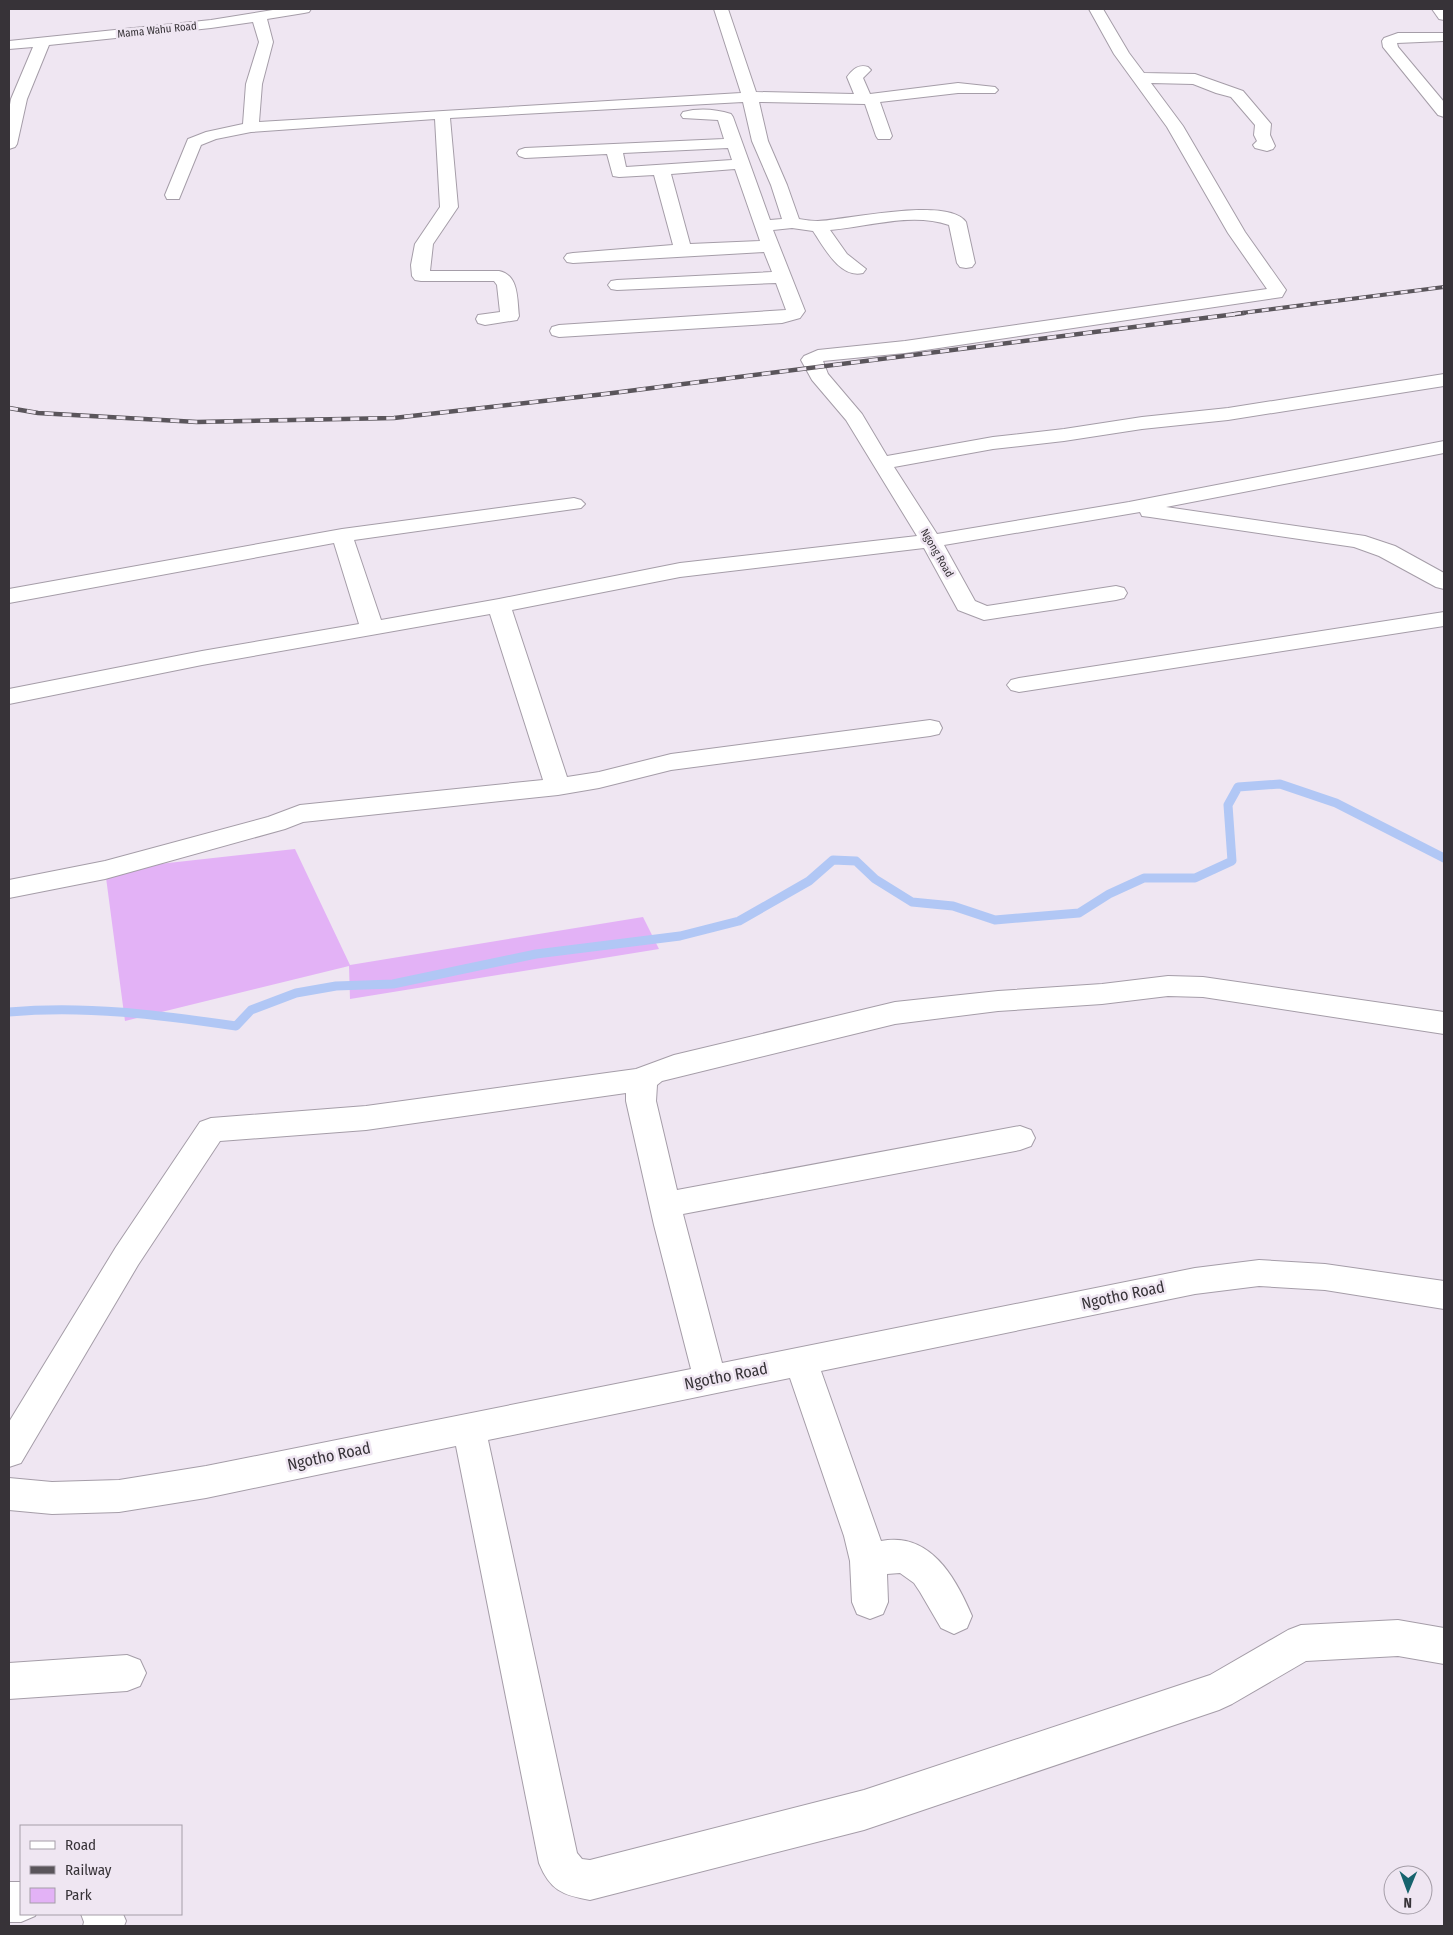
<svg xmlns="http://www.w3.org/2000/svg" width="1453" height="1935" font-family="'Fira Sans Condensed',sans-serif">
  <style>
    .green { fill: #e3b2f6 }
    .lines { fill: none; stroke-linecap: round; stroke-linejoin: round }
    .stream { stroke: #b1c7f5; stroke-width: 9 }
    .street-casing { stroke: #a59da8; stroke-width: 2 }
    .street { fill: #fff; fill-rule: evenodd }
    .rail-far1-casing { stroke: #5a555b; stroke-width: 4 }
    .rail-casing { stroke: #5a555b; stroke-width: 4.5 }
    .rail-far1 { stroke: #efe6f2; stroke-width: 2.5; stroke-dasharray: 7; stroke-linecap: butt }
    .rail { stroke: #efe6f2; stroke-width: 3; stroke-dasharray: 9; stroke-linecap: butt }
    .labels { text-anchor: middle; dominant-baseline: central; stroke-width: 5; stroke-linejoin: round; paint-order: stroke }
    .far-street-label { font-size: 11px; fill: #373338; stroke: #efe6f2 }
    .near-street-label { font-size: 16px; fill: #373338; stroke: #efe6f2 }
  </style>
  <rect width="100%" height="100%" fill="#efe6f2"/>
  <polygon class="green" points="295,849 350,965 643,917 659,949 350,999 349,966 125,1021 105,870"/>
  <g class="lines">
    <path class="stream" d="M9,1012C86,1005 160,1015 236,1026L251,1010L296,993L336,986L393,984L536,954L680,936L739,921L809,881L833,860L856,861L875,879L912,902L953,906L995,920L1079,913L1109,894L1144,878H1195L1232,861L1228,805L1238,787L1280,784L1336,803L1444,858"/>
    <g class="street-casing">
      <g id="street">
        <path d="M279,9H311L309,12L304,13L267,19L273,42L262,84L259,122L741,93L714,9H728L756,92L854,94L847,77C853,69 859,64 868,67L871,70L863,78L870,94L958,83L995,87L998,90L995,93H958L880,102L892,136L890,139H878L876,136L865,104L759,102L768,141L787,185L799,219C806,220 812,221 818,221C847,220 948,196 966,222L975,263L972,267L966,268L960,267L957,263L949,225C911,212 868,227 830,230L847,254L866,269L863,273C840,279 824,247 813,231L792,228L773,230L805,311L800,318L782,323L559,337L552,335L550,331L552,327L559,325L786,310L776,283L617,290L611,289L608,285L611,281L617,280L772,272L764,252L573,263L567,262L564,258L567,254L573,253L673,245L654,175L619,177L613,176L607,154L525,158L519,156L517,153L519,150L525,148L724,139L718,120L683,118L681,115L683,112C699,108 715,109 731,114L733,117L770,220L782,219L771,185L752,141L743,102L450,118L458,207L433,244L430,271H499C519,275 517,299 519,316L517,320L485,325L478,323L476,319L478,315L500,312L497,285L494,281H421L415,280L412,276L411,265L415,244L440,207L435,119L251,132L216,139L201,145L179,199H167L165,195L188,139L206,132L243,124L246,84L259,42L253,22L211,28L49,45L27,99L17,144L15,147L9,149V110L11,99L33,47L9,49V41L211,20ZM728,148L732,160L626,167L623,153ZM735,169L760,241L690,244L671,174Z"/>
        <polygon points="1089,9 1103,9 1129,53 1144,73 1195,74 1243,91 1271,124 1270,135 1275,146 1273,149 1267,151 1255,148 1253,145 1257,141 1254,135 1255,125 1231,97 1216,93 1193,84 1151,83 1183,126 1245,232 1286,290 1282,297 905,353 823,361 828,374 862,414 887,456 993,437 1064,429 1142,417 1228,408 1444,374 1444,386 1228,420 1142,429 1064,441 993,449 894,467 937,534 1129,502 1444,441 1444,453 1166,507 1365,536 1395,546 1444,573 1444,589 1436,587 1379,556 1354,547 1150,517 1142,516 1140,512 944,545 975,601 987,606 1116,586 1124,588 1127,593 1124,598 1116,600 984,620 958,610 924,548 680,577 512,610 567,777 599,772 671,754 930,720 939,722 942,728 939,734 930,736 671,770 599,788 558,795 303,822 285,829 105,879 9,898 9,880 105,861 268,817 300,805 543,780 490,614 202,665 9,704 9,689 202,651 359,624 334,543 9,603 9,589 342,529 574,498 581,500 585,504 581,508 354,540 381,620 499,599 680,563 917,536 846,420 812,380 801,360 804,356 818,350 905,341 1267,289 1228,233 1167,127 1114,54"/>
        <polygon points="1432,9 1444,9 1444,20 1439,19"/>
        <polygon points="1398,33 1444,33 1444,41 1397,43 1398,47 1444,102 1444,117 1438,115 1383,47 1382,41 1384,38"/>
        <polygon points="1444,612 1444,626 1019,692 1011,690 1007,685 1011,680 1019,678"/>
        <path d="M1168,976L1203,977L1444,1012V1034L1203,997L1168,996L1102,1004L998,1011L895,1024L662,1081L657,1085L656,1101L677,1190L1020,1126L1031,1130L1035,1138L1031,1146L1020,1150L683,1214L722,1363L1195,1268L1259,1260L1325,1264L1444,1281V1309L1325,1290L1259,1286L1195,1294L821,1371L881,1541C930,1531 956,1578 972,1616L967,1628L954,1634L941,1628L920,1592L914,1583L900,1573L887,1574L888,1602L883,1614L870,1619L857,1614L852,1602L850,1561L844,1536L790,1378L488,1440L577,1853L582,1859L590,1860L864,1790L1210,1675L1288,1630L1301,1625L1398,1620L1444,1628V1664L1398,1656L1306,1661L1232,1704L1219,1710L864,1830L590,1900C562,1895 550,1890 539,1863L456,1446L206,1498L119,1512L52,1514L9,1510V1478L52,1482L119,1480L206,1466L691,1369L654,1225L626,1101V1093L366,1130L220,1141L138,1265L21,1463L9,1467V1422L116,1247L200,1122L211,1118L366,1106L636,1069L674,1055L895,1002L998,991L1102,984Z"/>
        <polygon points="127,1655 140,1660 146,1673 140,1686 127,1691 9,1699 9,1663"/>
        <polygon points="9,1882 21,1882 21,1914 36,1914 35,1916 21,1922 9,1922"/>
        <polygon points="81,1914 123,1914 126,1921 124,1926 83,1926 84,1922"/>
      </g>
    </g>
    <use href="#street" class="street"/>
    <g class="rail-far1-casing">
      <polyline id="rail-far1" points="1234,314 1444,287"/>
    </g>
    <g class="rail-casing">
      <polyline id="rail" points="9,408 38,413 197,422 394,418 605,394 1244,313"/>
    </g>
    <use href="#rail-far1" class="rail-far1"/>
    <use href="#rail" class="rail"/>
  </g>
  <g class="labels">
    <g class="far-street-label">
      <text transform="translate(157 30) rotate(-6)">Mama Wahu Road</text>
      <text transform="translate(937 553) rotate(60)">Ngong Road</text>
    </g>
    <g class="near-street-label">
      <text transform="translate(1123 1295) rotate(-12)">Ngotho Road</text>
      <text transform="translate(726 1376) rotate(-11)">Ngotho Road</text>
      <text transform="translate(329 1456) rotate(-12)">Ngotho Road</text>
    </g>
  </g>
  <rect width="1453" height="1935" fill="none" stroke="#373338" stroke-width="20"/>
  <rect x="20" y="1825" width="162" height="90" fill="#efe6f2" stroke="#a59ea8"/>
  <rect x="30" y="1841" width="25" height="8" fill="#ffffff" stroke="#a59ea8"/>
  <text x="65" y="1850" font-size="15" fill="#373338">Road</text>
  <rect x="30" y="1866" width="25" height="8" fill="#5a555b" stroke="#a59ea8"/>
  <text x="65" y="1875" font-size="15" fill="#373338">Railway</text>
  <rect x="30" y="1888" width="25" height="15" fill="#e3b2f6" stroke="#a59ea8"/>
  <text x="65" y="1900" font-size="15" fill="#373338">Park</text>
  <g transform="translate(1408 1890) rotate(181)"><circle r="24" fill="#efe6f2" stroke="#a59ea8"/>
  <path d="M0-4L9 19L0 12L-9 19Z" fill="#16636d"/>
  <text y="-8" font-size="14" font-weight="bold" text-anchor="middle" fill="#373338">N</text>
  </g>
</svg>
